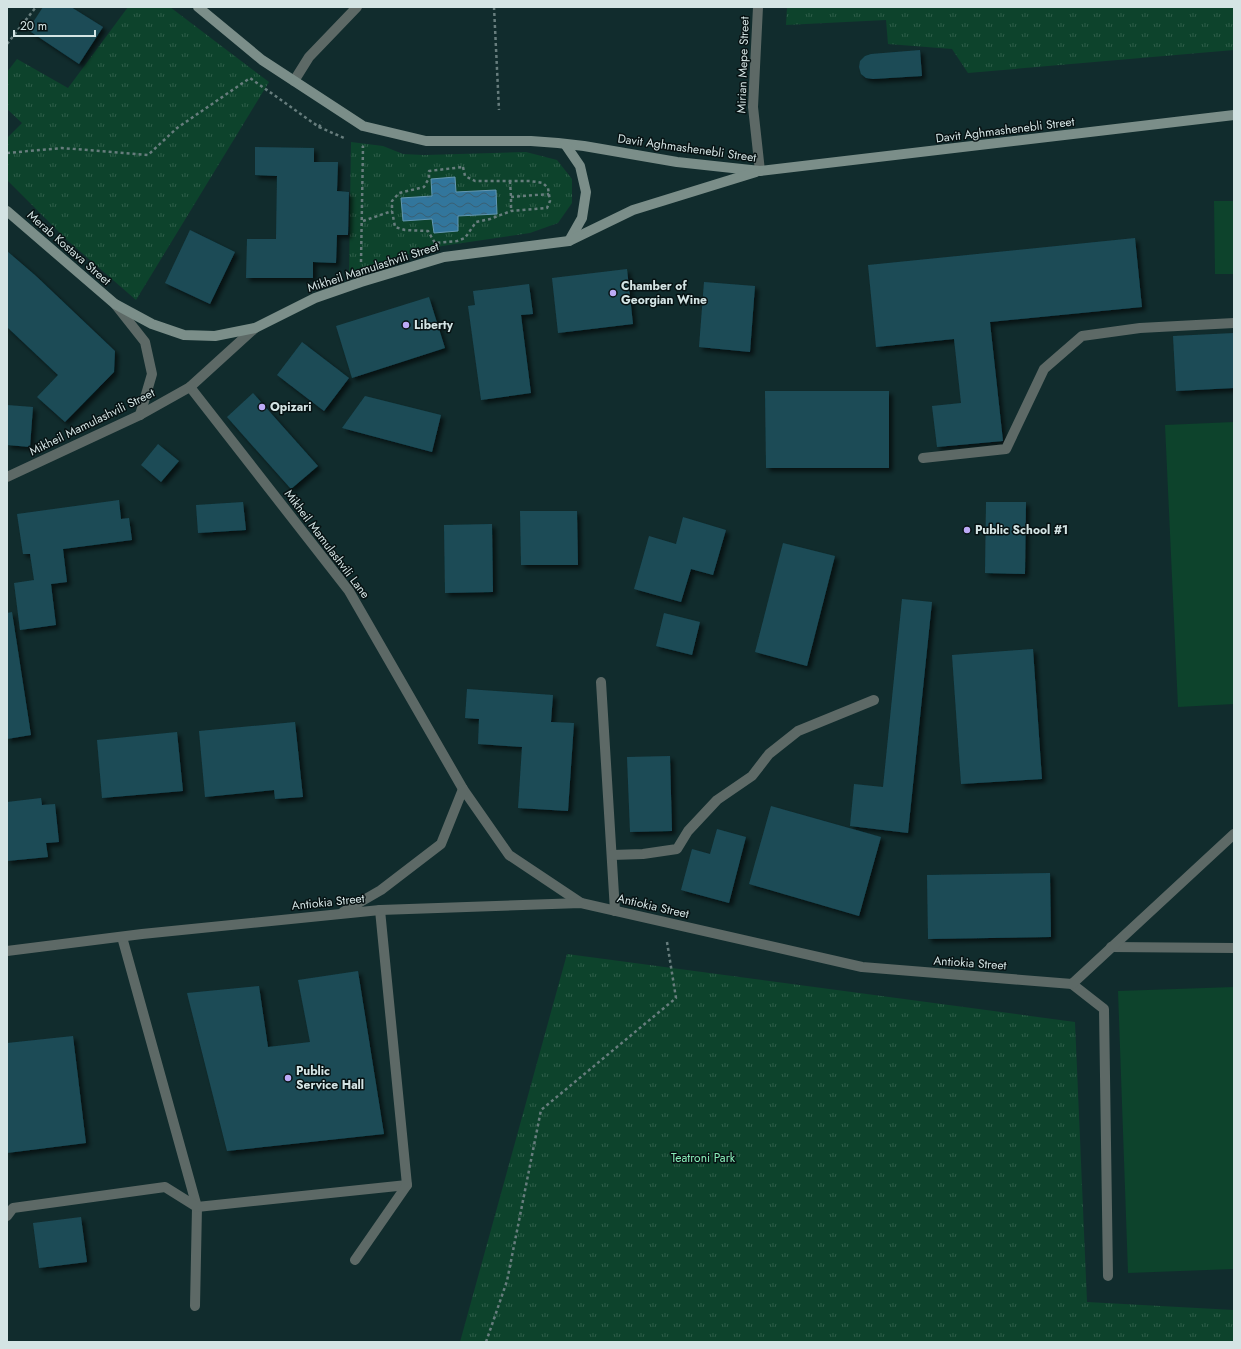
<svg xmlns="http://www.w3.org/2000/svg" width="1241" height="1349" font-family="Jost,sans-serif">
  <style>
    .grass { fill: url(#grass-tufts) }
    .garden { fill: #0d432c }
    .water { fill: url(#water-waves); stroke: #6397b2 }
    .building { fill: #1b4b57; filter: url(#shadow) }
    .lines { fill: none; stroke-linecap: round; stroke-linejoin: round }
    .path { stroke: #677d7d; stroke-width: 2.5; stroke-dasharray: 3 3; stroke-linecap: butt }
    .service { stroke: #5d6966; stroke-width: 10 }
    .minor { stroke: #5d6966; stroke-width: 10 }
    .tertiary { stroke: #5d6966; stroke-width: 10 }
    .secondary { stroke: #7b8e89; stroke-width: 10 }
    .poi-dot { fill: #bcaaf6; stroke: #071213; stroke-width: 1.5 }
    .labels { text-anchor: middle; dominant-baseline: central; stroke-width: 3; stroke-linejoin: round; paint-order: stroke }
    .street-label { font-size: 12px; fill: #d4e4e4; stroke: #071213 }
    .poi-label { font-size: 12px; font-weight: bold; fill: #d4e4e4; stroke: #071213; text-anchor: start }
    .park-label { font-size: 12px; fill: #8aefba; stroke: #071213 }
  </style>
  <defs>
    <pattern id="grass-tufts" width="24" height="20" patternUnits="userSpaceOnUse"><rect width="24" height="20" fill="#0d432c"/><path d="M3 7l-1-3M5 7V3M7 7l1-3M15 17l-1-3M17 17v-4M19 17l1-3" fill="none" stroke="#2f5e4a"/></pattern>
    <pattern id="water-waves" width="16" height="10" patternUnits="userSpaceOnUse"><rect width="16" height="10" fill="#32769c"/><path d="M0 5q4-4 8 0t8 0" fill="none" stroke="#386074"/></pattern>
    <filter id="shadow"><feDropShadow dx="3.5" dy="3.5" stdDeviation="2" flood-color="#0009"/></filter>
  </defs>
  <rect width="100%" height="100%" fill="#112c2d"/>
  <g class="grass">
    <polygon points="128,7 170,7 269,82 136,300 67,240 7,180 7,138 22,123 7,109 7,72 17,59 68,88"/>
    <polygon points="787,7 1234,7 1234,50 968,73 952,49 888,44 886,20 786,25"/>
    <polygon points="351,142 383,146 403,154 424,155 526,152 557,160 572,179 572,203 558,223 530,233 442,246 399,256 349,273"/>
    <polygon points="567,954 1075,1022 1087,1302 1234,1310 1234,1342 460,1342"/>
  </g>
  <g class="garden">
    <polygon points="1214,201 1234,201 1234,274 1215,274"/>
    <polygon points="1234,422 1234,704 1178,707 1165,425"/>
    <polygon points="1234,987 1234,1269 1128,1273 1118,991"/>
  </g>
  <polygon class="water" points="455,177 456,192 496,190 497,214 458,216 458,231 434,233 432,219 403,221 401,198 432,196 431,179"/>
  <g class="building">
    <polygon points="43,7 71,7 103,27 79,64 28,30"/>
    <polygon points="920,50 922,76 873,79 866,78 861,74 859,67 860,61 865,56 871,54"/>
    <polygon points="255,147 314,148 314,162 338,162 337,191 349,192 348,235 337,235 336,263 313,262 313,278 246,278 247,239 276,239 277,176 255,175"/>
    <polygon points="190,230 235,252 210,304 165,283"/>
    <polygon points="1135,238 1142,307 990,322 1003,441 937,447 932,406 961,403 954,339 876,347 868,265"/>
    <polygon points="7,251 36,276 115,351 114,372 65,422 37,397 58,375 7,327"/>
    <polygon points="627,269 633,324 558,333 552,278"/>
    <polygon points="704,282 755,286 750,352 699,347"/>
    <polygon points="529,284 533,314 521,315 531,393 481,400 468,306 475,305 473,291"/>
    <polygon points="429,297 445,348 352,378 336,326"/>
    <polygon points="1234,333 1234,388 1176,391 1173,336"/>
    <polygon points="302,342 349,378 324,411 277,375"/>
    <polygon points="765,391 889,391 889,468 766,468"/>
    <polygon points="253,393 318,466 291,489 227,417"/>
    <polygon points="365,396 441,415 432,452 342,428"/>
    <polygon points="7,405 33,407 30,447 7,445"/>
    <polygon points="158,444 179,461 161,482 141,465"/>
    <polygon points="119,500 121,519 129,518 132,540 63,549 67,582 51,584 56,625 20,630 14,583 34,580 30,554 23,554 17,514"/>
    <polygon points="243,502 246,530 198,533 196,505"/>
    <polygon points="986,502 1026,502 1025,574 985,573"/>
    <polygon points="520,511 577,511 578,565 521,565"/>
    <polygon points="683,517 726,530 713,575 691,569 681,602 634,589 649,536 676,544"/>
    <polygon points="492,524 493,592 445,593 444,525"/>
    <polygon points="783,543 835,556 807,666 755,652"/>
    <polygon points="902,599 932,602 908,833 850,826 854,784 883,787"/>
    <polygon points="12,612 31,735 7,739 7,613"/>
    <polygon points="664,613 700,622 692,655 656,646"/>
    <polygon points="1033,649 1042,779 961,784 952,655"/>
    <polygon points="467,689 553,695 551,722 574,723 568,811 518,808 522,747 478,744 479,719 465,718"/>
    <polygon points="295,722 303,797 275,799 274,790 205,797 199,731"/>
    <polygon points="177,732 183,791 102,798 97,740"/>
    <polygon points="670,756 672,831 630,832 627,757"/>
    <polygon points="41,798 42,805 55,804 59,842 46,843 48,857 7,861 7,802"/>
    <polygon points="771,806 881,837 859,916 749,884"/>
    <polygon points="717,829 746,837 729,903 681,890 692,849 710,854"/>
    <polygon points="1050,873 1051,937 928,939 927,875"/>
    <polygon points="358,971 384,1134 227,1151 187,993 259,986 268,1047 310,1042 298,980"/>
    <polygon points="73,1036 86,1143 7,1153 7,1043"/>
    <polygon points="81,1217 87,1262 39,1268 33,1223"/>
  </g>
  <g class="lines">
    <g class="path">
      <polyline points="494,7 499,110"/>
      <polyline points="7,44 36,7"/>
      <polyline points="319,127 344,138"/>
      <polyline points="7,153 62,148 148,155 177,128 250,78 319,127 322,122"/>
      <polygon points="463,167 465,176 475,181 530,181 543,183 548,188 550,201 547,208 511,211 490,219 476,222 465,238 457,241 435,243 428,231 405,230 395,227 392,211 392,201 399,193 424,187 429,178 429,171"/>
      <polyline points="510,181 511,197 511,211"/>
      <polyline points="511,197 549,194"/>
      <polyline points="363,221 392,211"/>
      <polyline points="361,262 363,147 362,146"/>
      <polyline points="486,1342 507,1281 541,1110 676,998 667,942"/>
    </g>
    <g class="service">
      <polyline points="294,81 309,57 357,7"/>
      <polyline points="923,458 1006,449 1044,369 1082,336 1140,328 1234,323"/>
      <polyline points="601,682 615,911"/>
      <polyline points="612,855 643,854 677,849 688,831 717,800 752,776 769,754 798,731 874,700"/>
      <polyline points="122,937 197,1207 195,1306"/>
      <polyline points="1111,947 1234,948"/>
      <polyline points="1072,984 1104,1009 1108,1276"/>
      <polyline points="7,1216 13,1208 165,1187 197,1207 407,1185"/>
      <polyline points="355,1260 407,1185 380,910"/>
    </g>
    <g class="minor">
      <polyline points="115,304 145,342 152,374 140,415"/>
      <polyline points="190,387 349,591 463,789 509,855 581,903"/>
      <polyline points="7,477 140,415 190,387 255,328"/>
      <polyline points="343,912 381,890 441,844 463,789"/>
      <polyline points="7,951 142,934 380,910 581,903 862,967 1072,984 1234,834"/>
    </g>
    <polyline class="tertiary" points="758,7 753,107 760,171"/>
    <g class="secondary">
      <polyline points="198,7 262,60 363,126 426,141 531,141 558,143 584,146 677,162 760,171 1234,115"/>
      <polyline points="565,144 580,166 586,192 582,218 569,241"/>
      <polyline points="7,211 115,304 152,324 184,335 215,336 255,328 315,298 361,282 444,257 569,241 633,210 756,172"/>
    </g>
  </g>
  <g class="poi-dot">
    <circle cx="613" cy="293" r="4"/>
    <circle cx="406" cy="325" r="4"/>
    <circle cx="262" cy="407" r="4"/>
    <circle cx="967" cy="530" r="4"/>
    <circle cx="288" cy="1078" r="4"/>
  </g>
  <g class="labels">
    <g class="street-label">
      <text transform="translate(743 65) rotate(-88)">Mirian Mepe Street</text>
      <text transform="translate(1005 130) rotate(-7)">Davit Aghmashenebli Street</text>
      <text transform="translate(687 148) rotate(8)">Davit Aghmashenebli Street</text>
      <text transform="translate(69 248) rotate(41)">Merab Kostava Street</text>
      <text transform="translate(373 267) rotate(-18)">Mikheil Mamulashvili Street</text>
      <text transform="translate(92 422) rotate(-26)">Mikheil Mamulashvili Street</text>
      <text transform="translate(327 544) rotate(53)">Mikheil Mamulashvili Lane</text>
      <text transform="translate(328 902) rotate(-6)">Antiokia Street</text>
      <text transform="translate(653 906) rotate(13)">Antiokia Street</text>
      <text transform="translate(970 963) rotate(4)">Antiokia Street</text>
    </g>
    <g class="poi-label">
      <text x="621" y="286">Chamber of<tspan x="621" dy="14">Georgian Wine</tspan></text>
      <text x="414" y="325">Liberty</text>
      <text x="270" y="407">Opizari</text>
      <text x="975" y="530">Public School #1</text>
      <text x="296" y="1071">Public<tspan x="296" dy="14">Service Hall</tspan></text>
    </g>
    <g class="park-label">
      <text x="703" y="1158">Teatroni Park</text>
    </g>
  </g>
  <rect width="1241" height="1349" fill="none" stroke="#d4e4e4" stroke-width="16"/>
  <path d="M14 30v6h81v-6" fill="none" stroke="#d4e4e4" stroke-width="2"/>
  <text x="20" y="30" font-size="12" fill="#d4e4e4" stroke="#071213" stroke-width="3" paint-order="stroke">20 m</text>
</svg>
